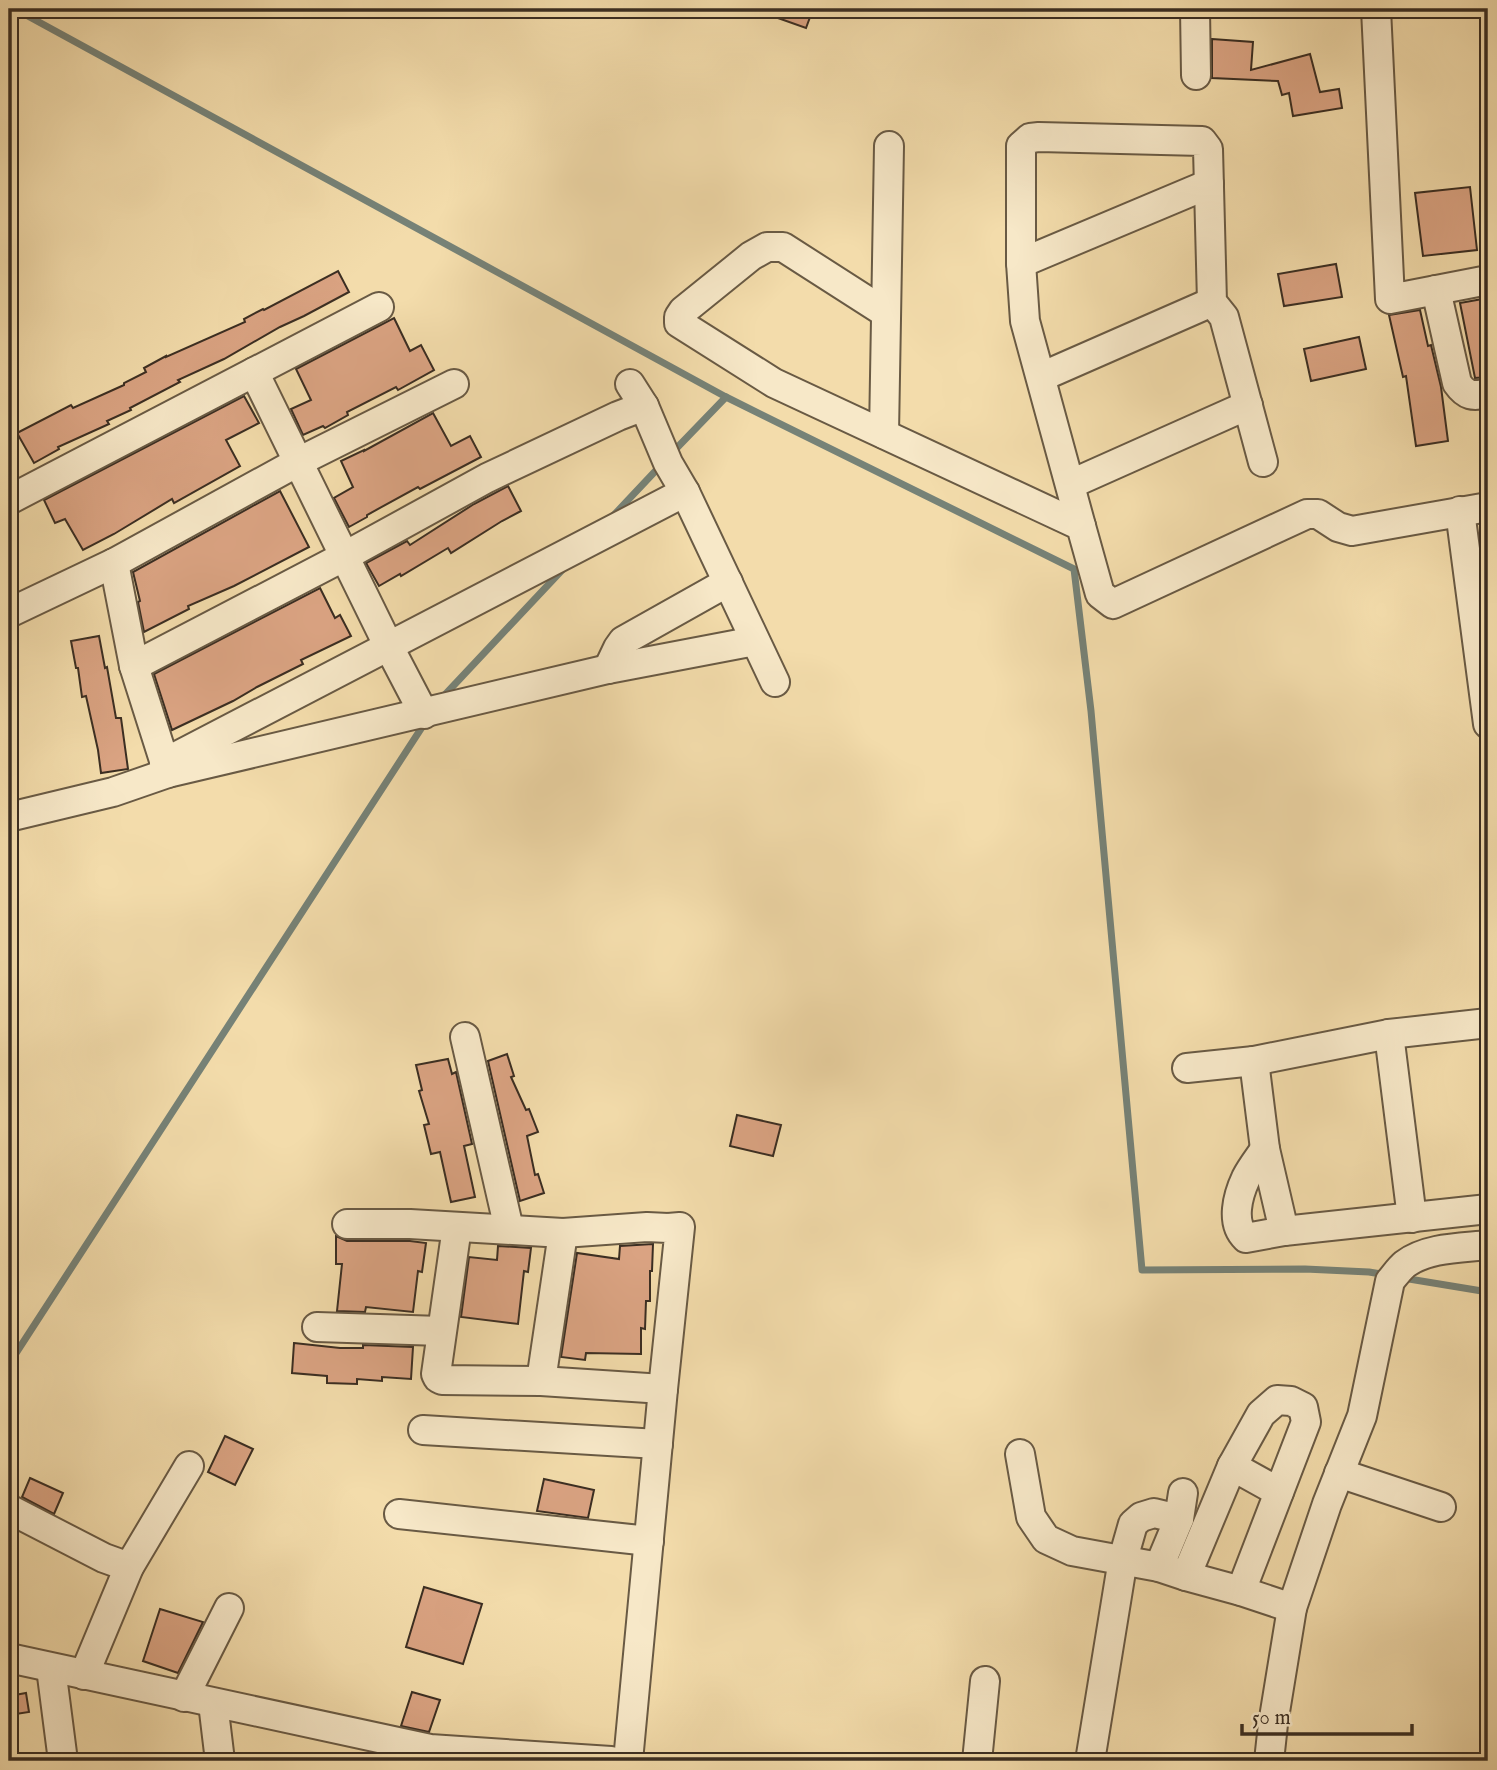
<svg xmlns="http://www.w3.org/2000/svg" width="1497" height="1770" font-family="'IM FELL English',serif">
  <style>
    .lines { fill: none; stroke-linecap: round; stroke-linejoin: round }
    .stream { stroke: #768277; stroke-width: 7 }
    .building { fill: #daa382; stroke: #3b2e22; stroke-width: 2 }
    .minor-casing { stroke: #695a44; stroke-width: 32 }
    .minor { stroke: #f7e8c8; stroke-width: 28 }
  </style>
  <rect width="100%" height="100%" fill="#f3dcab"/>
  <filter id="stains"><feTurbulence type="fractalNoise" baseFrequency=".00286" numOctaves="4"/><feColorMatrix values="0 0 0 0 .2 0 0 0 0 .09 0 0 0 0 .02 0 0 0 .5 -.17"/></filter>
  <radialGradient id="worn" r=".72"><stop offset=".6" stop-color="#630" stop-opacity="0"/><stop offset="1" stop-color="#630" stop-opacity=".3"/></radialGradient>
  <g class="lines">
    <g class="stream">
      <polyline points="15,9 726,397 1074,569 1091,711 1142,1270 1305,1269 1369,1272 1387,1275"/>
      <polyline points="670,455 726,397"/>
      <polyline points="613,516 662,464"/>
      <polyline points="440,700 564,568"/>
      <polyline points="1403,1278 1488,1292"/>
      <polyline points="9,1364 426,721"/>
    </g>
  </g>
  <g class="building">
    <polygon points="759,9 813,9 806,28 758,11"/>
    <polygon points="1212,39 1253,42 1251,70 1310,54 1320,92 1339,89 1342,108 1293,116 1289,93 1282,95 1278,81 1212,78"/>
    <polygon points="1470,187 1477,250 1423,256 1415,193"/>
    <polygon points="1336,264 1342,297 1284,306 1278,274"/>
    <polygon points="338,271 349,292 304,316 280,327 224,359 178,380 180,382 130,408 131,410 107,421 109,424 58,447 59,449 34,463 17,433 71,405 73,408 124,385 124,383 146,372 144,368 166,356 166,357 245,322 244,319 263,309 264,310"/>
    <polygon points="1488,298 1488,322 1482,323 1488,355 1488,377 1475,378 1460,303"/>
    <polygon points="1420,310 1428,346 1431,345 1441,387 1448,441 1416,446 1406,376 1403,377 1389,315"/>
    <polygon points="394,318 410,351 421,345 434,370 398,390 396,387 347,412 348,415 325,428 323,426 303,435 291,409 311,400 296,369"/>
    <polygon points="1359,337 1366,369 1311,381 1304,349"/>
    <polygon points="244,396 259,423 226,440 240,466 174,503 172,499 114,534 83,550 65,519 55,523 44,500"/>
    <polygon points="433,413 451,446 470,436 481,457 420,489 418,487 367,515 367,517 349,527 334,498 353,487 341,461 364,450 364,451"/>
    <polygon points="508,486 521,511 502,521 451,553 448,548 401,576 400,574 379,586 366,563 407,541 410,545 474,504"/>
    <polygon points="280,491 309,547 234,586 188,606 189,609 144,632 138,602 140,601 133,572"/>
    <polygon points="320,588 335,618 340,615 351,636 301,660 303,664 257,687 233,701 172,730 154,674"/>
    <polygon points="99,636 105,668 107,667 116,718 121,718 128,769 101,773 98,750 86,696 82,697 78,668 76,668 71,641"/>
    <polygon points="507,1054 514,1076 511,1077 526,1110 529,1109 538,1132 527,1136 535,1175 538,1174 544,1193 520,1201 488,1061"/>
    <polygon points="448,1059 452,1074 456,1072 472,1144 464,1146 475,1197 451,1202 440,1152 431,1154 424,1125 429,1124 419,1091 422,1090 416,1065"/>
    <polygon points="737,1115 781,1125 773,1156 730,1146"/>
    <polygon points="336,1236 347,1241 410,1241 426,1243 422,1272 418,1271 413,1312 366,1307 365,1312 337,1311 342,1264 336,1264"/>
    <polygon points="653,1244 652,1271 650,1271 650,1301 646,1301 645,1329 641,1328 641,1354 586,1353 585,1360 561,1357 577,1253 619,1259 620,1246"/>
    <polygon points="498,1246 531,1248 528,1272 524,1271 518,1324 461,1317 469,1257 497,1260"/>
    <polygon points="294,1343 340,1348 363,1348 363,1345 413,1347 411,1379 382,1377 382,1381 357,1379 357,1384 327,1383 327,1376 292,1373"/>
    <polygon points="225,1436 253,1449 235,1485 208,1472"/>
    <polygon points="30,1478 63,1493 54,1514 22,1497"/>
    <polygon points="544,1479 594,1490 588,1518 537,1511"/>
    <polygon points="424,1587 482,1604 463,1664 406,1647"/>
    <polygon points="160,1609 203,1622 178,1673 143,1661"/>
    <polygon points="412,1692 440,1700 429,1732 401,1726"/>
    <polygon points="26,1693 29,1712 9,1715 9,1696"/>
  </g>
  <g class="lines">
    <g class="minor-casing">
      <g id="minor">
        <polyline points="1195,9 1196,75"/>
        <polyline points="1376,9 1390,299 1488,280"/>
        <polyline points="1021,263 1209,184"/>
        <path d="M1436,290L1457,383C1466,396 1473,397 1488,393"/>
        <polyline points="886,313 783,247 767,247 751,256 683,311 679,317 679,323 774,383 1081,526 1100,594 1113,604 1307,514 1318,514 1338,527 1352,531 1488,507"/>
        <polyline points="254,372 389,647 424,714"/>
        <polyline points="1041,377 1212,302"/>
        <polyline points="630,384 644,406 668,463 685,492 775,682"/>
        <polyline points="884,434 889,146"/>
        <polyline points="1071,484 1248,405"/>
        <polyline points="9,500 379,307"/>
        <polyline points="1460,511 1488,724"/>
        <polyline points="1081,526 1025,321 1021,263 1021,146 1030,138 1039,137 1202,141 1208,149 1212,302 1224,317 1263,462"/>
        <polyline points="9,613 114,563 298,462 454,384"/>
        <polyline points="134,666 345,556 487,478 618,416 644,406"/>
        <polyline points="608,669 618,648 623,641 728,582"/>
        <polyline points="164,763 685,492"/>
        <polyline points="168,773 608,669 755,641"/>
        <polyline points="9,817 113,792 168,773 134,666 114,563"/>
        <polyline points="1389,1034 1412,1218"/>
        <polyline points="465,1037 509,1229"/>
        <polyline points="1254,1061 1265,1149 1284,1231"/>
        <polyline points="1187,1068 1254,1061 1389,1034 1488,1023"/>
        <path d="M1265,1149C1259,1158 1251,1168 1246,1178C1238,1195 1230,1223 1246,1238L1284,1231L1488,1209"/>
        <polyline points="347,1224 410,1224 563,1233 647,1227 668,1228 680,1227 663,1389 628,1761"/>
        <polyline points="457,1227 436,1374 438,1378 442,1380 541,1381 663,1389"/>
        <polyline points="317,1327 441,1331"/>
        <polyline points="541,1381 563,1233"/>
        <polyline points="423,1430 658,1444"/>
        <polyline points="1020,1454 1031,1517 1046,1539 1072,1551 1159,1567 1186,1576 1241,1591 1292,1608"/>
        <polyline points="1232,1466 1279,1492"/>
        <polyline points="1339,1473 1441,1507"/>
        <polyline points="9,1509 104,1558 129,1567"/>
        <polyline points="399,1514 649,1541"/>
        <polyline points="1159,1567 1179,1519 1183,1493"/>
        <polyline points="1186,1576 1232,1466 1261,1414 1277,1400 1291,1401 1303,1407 1306,1422 1241,1591"/>
        <polyline points="9,1658 430,1749 611,1761"/>
        <polyline points="51,1668 63,1761"/>
        <polyline points="84,1675 129,1567 189,1466"/>
        <polyline points="184,1697 229,1608"/>
        <polyline points="213,1703 220,1761"/>
        <polyline points="977,1761 985,1681"/>
        <polyline points="1090,1761 1123,1559 1133,1524 1141,1517 1154,1513 1179,1519"/>
        <path d="M1269,1761L1273,1724L1292,1608L1327,1504L1362,1416L1390,1281C1395,1275 1400,1268 1405,1264C1428,1247 1462,1248 1488,1245"/>
      </g>
    </g>
    <use href="#minor" class="minor"/>
  </g>
  <rect width="1497" height="1770" fill="none" stroke="#f3dcab" stroke-width="35"/>
  <rect x="10" y="10" width="1476" height="1749" fill="none" stroke="#3b2e22" stroke-width="3.5"/>
  <rect x="18" y="18" width="1462" height="1735" fill="none" stroke="#3b2e22" stroke-width="2"/>
  <path d="M1242 1724v10h170v-10" fill="none" stroke="#3b2e22" stroke-width="3.5"/>
  <text x="1252" y="1724" font-size="21" fill="#3b2e22" stroke="#f7e8c8" stroke-width="5" paint-order="stroke">50 m</text>
  <rect width="100%" height="100%" filter="url(#stains)"/>
  <rect width="100%" height="100%" fill="url(#worn)"/>
</svg>
